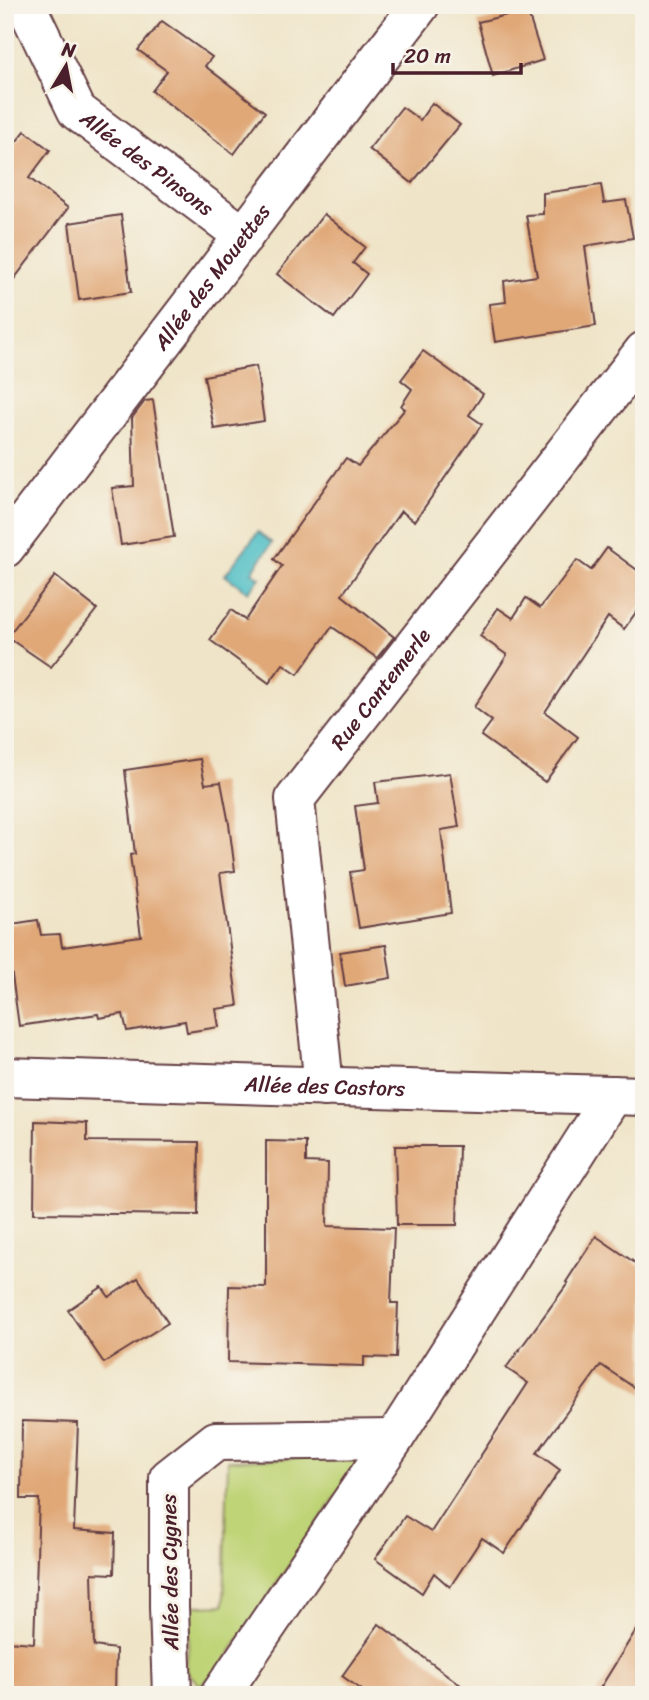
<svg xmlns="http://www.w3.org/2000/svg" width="649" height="1700" font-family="Sriracha,sans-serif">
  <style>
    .green { fill: #bfd477; stroke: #847a51; stroke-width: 2 }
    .water { fill: #52c0c6; stroke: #4e7078; stroke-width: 2 }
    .building { fill: #e0a777 }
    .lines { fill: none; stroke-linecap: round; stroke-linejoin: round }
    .street-casing { stroke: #633d42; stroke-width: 42 }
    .street { stroke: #fff; stroke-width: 38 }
    .labels { text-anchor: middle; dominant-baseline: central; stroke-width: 6; stroke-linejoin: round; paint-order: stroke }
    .street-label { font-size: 21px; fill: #4a1f2b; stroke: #f7f3e8 }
  </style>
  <rect width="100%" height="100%" fill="#f7f3e8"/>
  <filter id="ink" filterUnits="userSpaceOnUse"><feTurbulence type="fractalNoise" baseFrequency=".0143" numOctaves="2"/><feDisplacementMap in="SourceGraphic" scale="14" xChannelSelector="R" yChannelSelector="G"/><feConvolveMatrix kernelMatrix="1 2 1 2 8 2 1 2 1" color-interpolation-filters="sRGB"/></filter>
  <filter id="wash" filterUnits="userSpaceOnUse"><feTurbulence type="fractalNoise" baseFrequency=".00686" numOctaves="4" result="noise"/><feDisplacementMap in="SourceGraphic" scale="28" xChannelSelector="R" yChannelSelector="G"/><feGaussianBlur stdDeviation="1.57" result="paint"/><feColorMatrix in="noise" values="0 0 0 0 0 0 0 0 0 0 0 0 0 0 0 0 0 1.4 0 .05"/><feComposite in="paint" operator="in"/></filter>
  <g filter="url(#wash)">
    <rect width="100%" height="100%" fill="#efe4c7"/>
    <polygon class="green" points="363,1456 217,1672 200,1685 186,1671 192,1606 224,1605 228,1460"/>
    <polygon class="water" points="258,532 272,543 252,572 260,578 248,592 225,575"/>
    <g id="blocks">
      <g class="building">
        <polygon points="527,10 543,60 493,76 478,22"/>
        <polygon points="162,21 212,57 205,66 265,112 234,154 152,91 167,71 138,50"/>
        <polygon points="432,103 460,125 412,183 369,149 402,107 420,120"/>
        <polygon points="25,131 50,150 29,178 68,208 5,291 5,155"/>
        <polygon points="601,185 604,203 626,200 633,238 585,246 596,326 495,342 489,304 506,302 504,281 537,276 526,215 543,214 543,193"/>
        <polygon points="324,214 365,247 353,263 367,274 334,318 277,274"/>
        <polygon points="121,215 131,292 79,300 69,223"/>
        <polygon points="423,351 483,394 469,415 482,424 415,521 401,511 342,595 394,637 377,658 332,627 298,674 283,664 269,683 210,640 231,610 245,620 282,566 274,559 346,458 358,466 405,409 401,406 412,389 401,380"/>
        <polygon points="256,366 264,421 214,429 204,376"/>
        <polygon points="153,400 174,537 121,545 112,488 134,486 132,418 145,401"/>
        <polygon points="607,548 644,575 644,601 624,629 608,617 545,712 578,737 545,782 481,736 492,721 474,707 507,655 480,636 498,608 513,618 526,598 540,608 577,560 591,570"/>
        <polygon points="55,576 97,609 51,667 7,637"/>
        <polygon points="200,759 205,784 221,782 229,824 235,871 220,873 238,1006 216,1009 219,1027 187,1032 185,1021 127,1031 123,1014 99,1018 98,1014 19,1026 5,925 38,920 41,935 60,934 62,947 141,936 130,855 135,854 125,770"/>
        <polygon points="450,773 459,827 441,830 451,913 359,928 350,872 364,870 355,806 378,803 375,782"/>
        <polygon points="386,945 391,978 345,986 340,952"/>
        <polygon points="35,1121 87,1123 87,1141 199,1142 198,1215 34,1213"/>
        <polygon points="266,1141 306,1142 306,1162 328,1163 327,1226 394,1228 391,1303 398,1303 396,1358 364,1357 364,1366 228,1362 229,1286 266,1287"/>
        <polygon points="395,1146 459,1146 457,1225 397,1225"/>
        <polygon points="596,1236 644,1269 644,1394 601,1365 537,1453 560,1470 504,1553 482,1538 450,1587 434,1573 422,1593 375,1559 405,1516 431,1532 528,1383 506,1368 568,1283 566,1282"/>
        <polygon points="138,1278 168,1323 104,1363 68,1310 102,1287 109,1297"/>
        <polygon points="22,1421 78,1423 74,1530 115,1533 114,1574 92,1573 94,1646 116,1649 115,1695 38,1695 38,1691 5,1690 5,1641 34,1643 39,1499 21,1499"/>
        <polygon points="644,1617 644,1695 596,1695"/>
        <polygon points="379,1624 474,1695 369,1695 342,1676"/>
      </g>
    </g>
  </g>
  <g filter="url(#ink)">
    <use href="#blocks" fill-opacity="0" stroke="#633d42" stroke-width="2"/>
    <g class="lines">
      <g class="street-casing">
        <g id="street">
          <path id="s1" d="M26,5L77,111L244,236"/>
          <path id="s2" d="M5,548L420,5"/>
          <path id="s3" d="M5,1077L644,1096"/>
          <path id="s4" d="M324,1087L295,799L644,351"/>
          <polyline points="172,1695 169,1607 169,1478 216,1441 394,1439"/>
          <polyline points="220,1695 394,1439 613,1095"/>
        </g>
      </g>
      <use href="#street" class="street"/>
    </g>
  </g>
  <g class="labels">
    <g class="street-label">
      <text stroke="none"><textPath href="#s1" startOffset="205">Allée des Pinsons</textPath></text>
      <text stroke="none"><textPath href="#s2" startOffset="341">Allée des Mouettes</textPath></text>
      <text stroke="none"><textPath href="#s4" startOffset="429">Rue Cantemerle</textPath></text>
      <text stroke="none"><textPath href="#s3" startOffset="320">Allée des Castors</textPath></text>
      <text transform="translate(170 1572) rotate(-91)">Allée des Cygnes</text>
    </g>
  </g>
  <rect width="649" height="1700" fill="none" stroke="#f7f3e8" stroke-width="28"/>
  <g transform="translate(66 66) rotate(10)" stroke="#f7f3e8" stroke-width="5" paint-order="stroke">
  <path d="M0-5L12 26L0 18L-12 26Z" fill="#4a1f2b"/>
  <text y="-10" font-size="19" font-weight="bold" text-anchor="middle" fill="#4a1f2b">N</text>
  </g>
  <path d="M393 63v10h128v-10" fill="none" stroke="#4a1f2b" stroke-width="3.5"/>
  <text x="404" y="63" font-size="21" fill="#4a1f2b" stroke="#f7f3e8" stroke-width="5" paint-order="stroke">20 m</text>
</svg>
